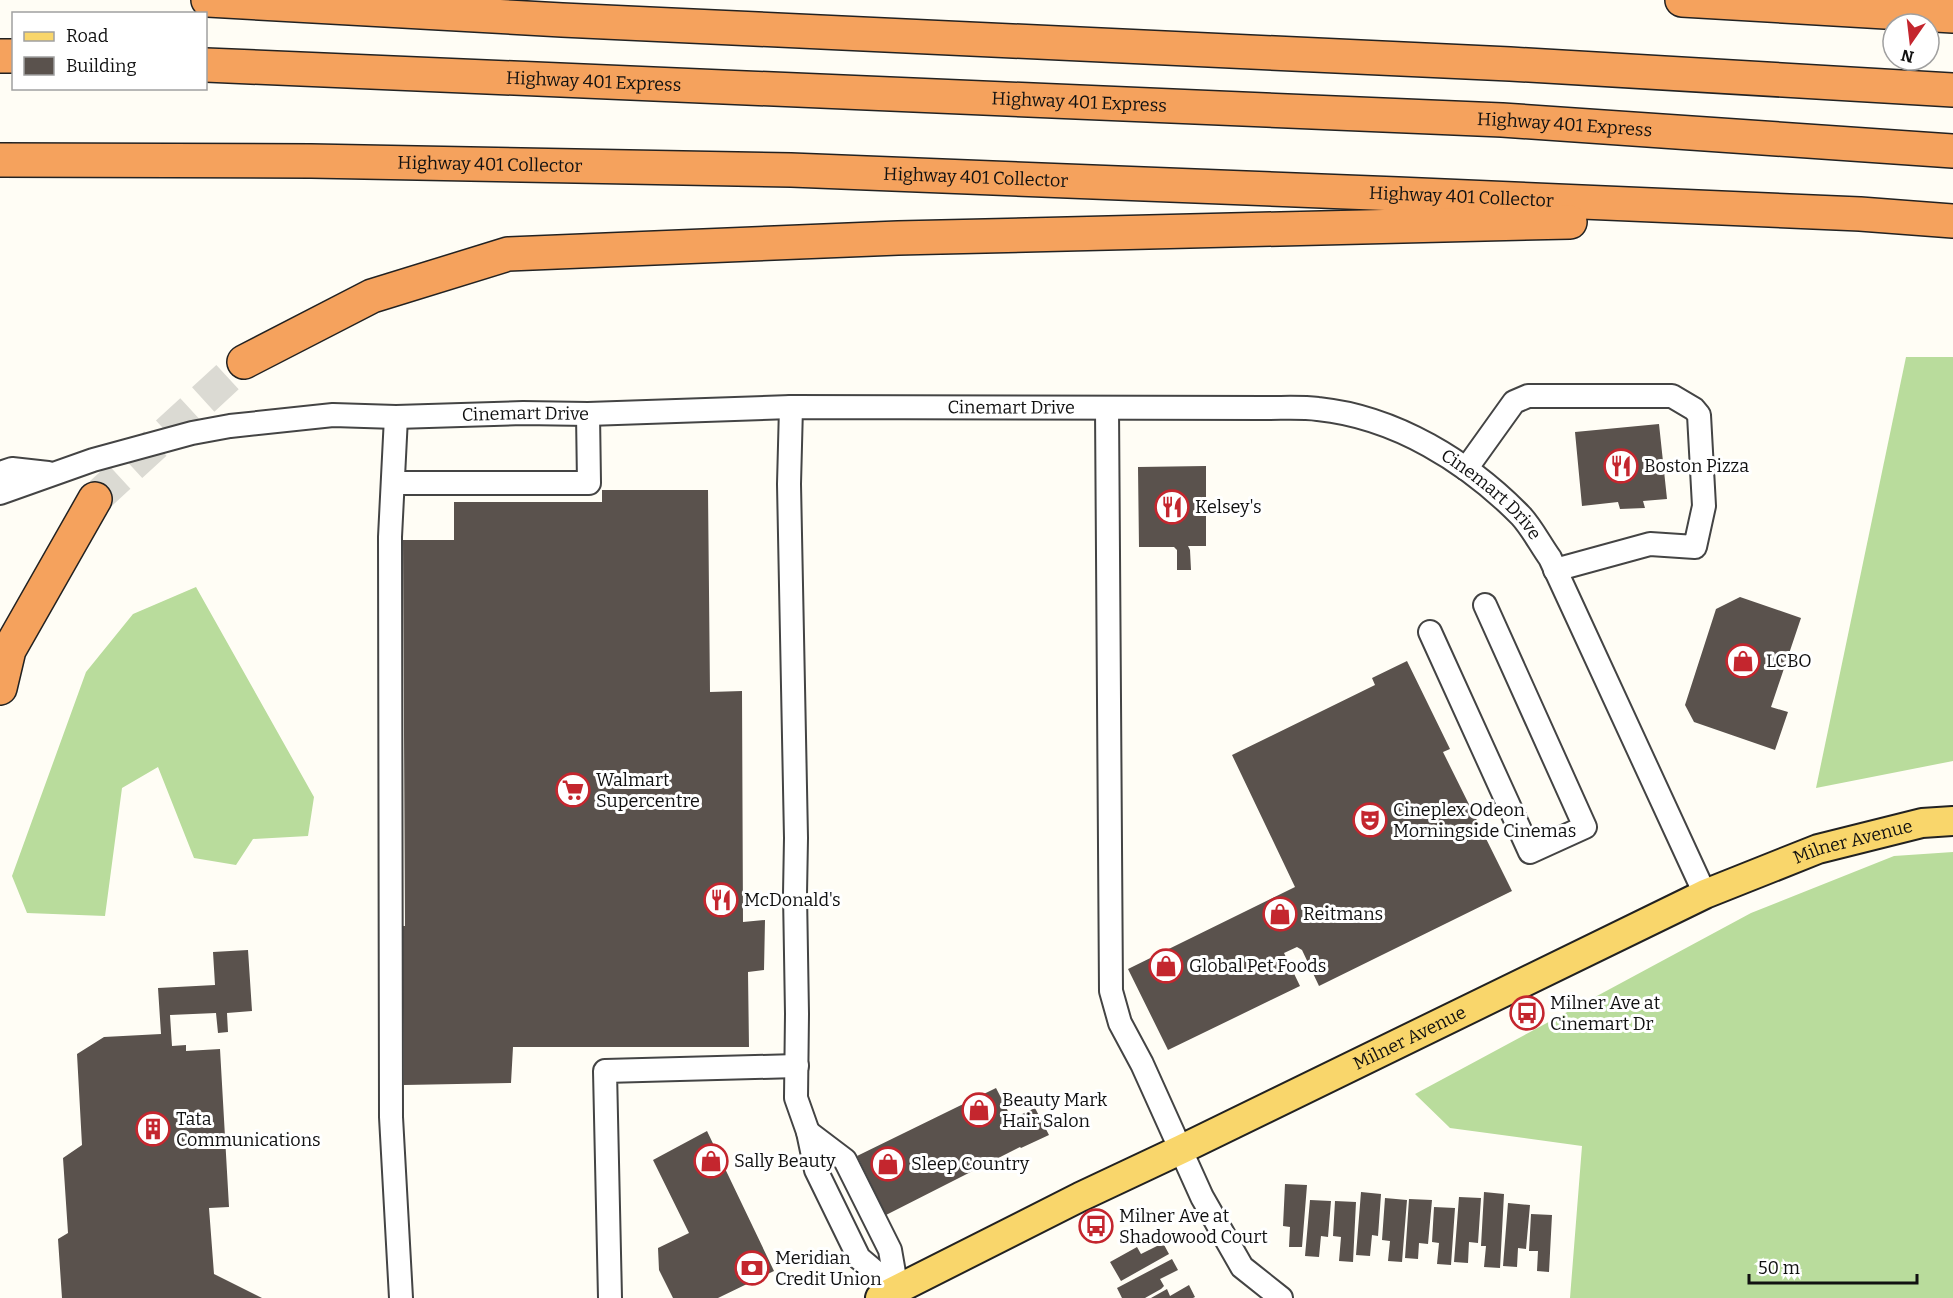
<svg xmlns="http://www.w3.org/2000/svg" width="1953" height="1298" font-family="Bitter,serif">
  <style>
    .forest { fill: #b9dc9c }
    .building { fill: #5a524d }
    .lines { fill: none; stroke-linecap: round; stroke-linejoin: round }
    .highway-tunnel { stroke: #dbdad3; stroke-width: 33; stroke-dasharray: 33 16; stroke-linecap: butt }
    .minor-casing { stroke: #444; stroke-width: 26 }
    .major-casing { stroke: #222; stroke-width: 32 }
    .highway-casing { stroke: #222; stroke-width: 36 }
    .minor { stroke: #fff; stroke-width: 22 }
    .major { stroke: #f9d66b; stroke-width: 28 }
    .highway { stroke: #f5a25d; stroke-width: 33 }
    .labels { text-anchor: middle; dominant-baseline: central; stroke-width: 6; stroke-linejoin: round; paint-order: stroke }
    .street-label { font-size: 18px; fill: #111; stroke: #fff }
    .poi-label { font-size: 18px; fill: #111; stroke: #fff; text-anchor: start }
  </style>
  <rect width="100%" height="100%" fill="#fffdf5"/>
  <g class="forest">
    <polygon points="1906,357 1953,357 1953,761 1816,788"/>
    <polygon points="196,587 314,797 308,836 253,839 236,865 194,858 158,767 122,788 105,916 27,913 12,876 86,672 133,614"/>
    <polygon points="1953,852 1953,1298 1570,1298 1582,1146 1450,1128 1415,1094 1751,913 1894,856"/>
  </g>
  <g class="building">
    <polygon points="1659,424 1667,499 1643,501 1645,508 1620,509 1618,502 1582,506 1575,432"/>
    <polygon points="1206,466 1206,546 1188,546 1190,550 1191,570 1177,570 1177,550 1174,547 1139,547 1138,467"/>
    <polygon points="602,490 708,490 710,692 742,691 743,922 765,920 764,970 748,972 749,1047 513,1047 511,1083 404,1085 402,926 405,926 403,540 454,540 454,502 602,502"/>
    <polygon points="1740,597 1801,618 1771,707 1788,712 1775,750 1694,722 1685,705 1716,609"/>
    <polygon points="1407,661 1450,749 1443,752 1512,891 1319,986 1302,950 1297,947 1284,953 1300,986 1168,1050 1128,969 1295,887 1232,755 1375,685 1372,678"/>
    <polygon points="248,950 252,1011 227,1013 228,1032 218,1033 216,1013 170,1015 172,1046 186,1045 186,1051 220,1049 229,1207 209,1208 214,1274 262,1298 62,1298 58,1239 68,1233 63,1158 82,1145 77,1054 104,1037 161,1034 158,988 215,985 213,952"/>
    <polygon points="996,1088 1012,1119 1035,1108 1049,1135 1021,1148 1020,1147 886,1215 857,1156"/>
    <polygon points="707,1131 774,1271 718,1298 673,1298 659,1270 658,1248 689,1233 653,1160"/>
    <polygon points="1285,1184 1307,1185 1302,1247 1289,1247 1290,1227 1283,1226"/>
    <polygon points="1361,1192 1381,1194 1378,1236 1372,1235 1370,1256 1356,1255"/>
    <polygon points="1484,1192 1504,1194 1500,1268 1484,1267 1486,1246 1481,1246"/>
    <polygon points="1459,1197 1481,1198 1478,1243 1469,1242 1468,1263 1454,1262"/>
    <polygon points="1385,1198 1407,1200 1402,1262 1388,1261 1390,1241 1382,1240"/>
    <polygon points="1409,1199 1432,1200 1428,1244 1419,1243 1418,1259 1405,1258"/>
    <polygon points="1310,1200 1331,1201 1328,1237 1321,1236 1319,1257 1305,1256"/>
    <polygon points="1335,1201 1356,1202 1353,1262 1339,1261 1341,1237 1333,1236"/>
    <polygon points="1508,1203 1530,1205 1526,1249 1518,1248 1517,1267 1503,1266"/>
    <polygon points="1434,1207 1455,1208 1451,1265 1437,1264 1439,1243 1432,1242"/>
    <polygon points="1531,1214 1552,1215 1549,1272 1537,1271 1538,1251 1529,1251"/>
    <polygon points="1163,1243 1169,1254 1121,1281 1110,1262 1137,1247 1141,1254"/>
    <polygon points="1172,1259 1178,1270 1160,1279 1164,1286 1161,1289 1145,1298 1122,1298 1117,1288"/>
    <polygon points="1189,1285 1195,1297 1193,1298 1151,1298 1167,1289 1170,1296"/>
  </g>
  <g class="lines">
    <polyline class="highway-tunnel" points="95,499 244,362"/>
    <g class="minor-casing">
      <g id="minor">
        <polyline points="791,407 789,484 796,838 795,894 797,1014 796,1098 808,1132 816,1170 859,1258 897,1290"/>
        <polyline points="1107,408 1111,991 1120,1023 1142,1064 1202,1197 1242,1267 1281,1298"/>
        <polyline points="396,417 390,537 391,1117 401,1298"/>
        <polyline points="1466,469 1514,402 1528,396 1672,396 1694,409 1699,415 1704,506 1695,547 1650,544 1555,570"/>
        <polyline points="0,473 12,469 48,473"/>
        <polyline points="394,483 589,483 588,414"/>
        <path id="s1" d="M0,493L93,460L192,433L230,426L333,415L396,417L523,413L588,414L791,407L1268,408C1285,408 1302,407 1318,409C1396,417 1468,462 1521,516C1532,528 1540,544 1550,558L1705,894"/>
        <polyline points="1430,632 1530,852 1585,827 1485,605"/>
        <polyline points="808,1132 845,1160 890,1250 897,1290 900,1297"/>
        <polyline points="610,1298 605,1071 797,1066"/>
      </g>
    </g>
    <g class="major-casing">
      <g id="major">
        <path id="s2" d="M880,1298L1080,1197L1182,1149L1705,894L1818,849L1922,823L1953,821"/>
      </g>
    </g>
    <g class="highway-casing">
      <g id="highway">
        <polyline points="208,0 562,20 1510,64 1953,90"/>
        <polyline points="1682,0 1953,16"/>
        <polyline points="0,56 14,56"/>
        <path id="s3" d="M206,65L1502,120L1953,151"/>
        <path id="s4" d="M0,160L311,161L791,170L1398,194L1860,214L1953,221"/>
        <polyline points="244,362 372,296 508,254 898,238 1570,222"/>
        <polyline points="0,688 9,650 95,499"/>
      </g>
    </g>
    <use href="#minor" class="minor"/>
    <use href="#major" class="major"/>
    <use href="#highway" class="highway"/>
  </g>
  <defs>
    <g id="restaurant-ring" transform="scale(1.725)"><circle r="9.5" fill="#fff" stroke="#c4262e" stroke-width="1.5"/><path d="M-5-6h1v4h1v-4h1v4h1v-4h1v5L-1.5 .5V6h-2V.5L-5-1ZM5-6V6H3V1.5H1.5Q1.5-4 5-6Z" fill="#c4262e"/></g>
    <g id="shop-ring" transform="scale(1.725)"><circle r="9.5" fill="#fff" stroke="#c4262e" stroke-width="1.5"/><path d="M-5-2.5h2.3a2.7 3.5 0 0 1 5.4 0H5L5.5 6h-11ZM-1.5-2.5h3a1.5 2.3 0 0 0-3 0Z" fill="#c4262e"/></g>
    <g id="supermarket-ring" transform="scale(1.725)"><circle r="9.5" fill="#fff" stroke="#c4262e" stroke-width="1.5"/><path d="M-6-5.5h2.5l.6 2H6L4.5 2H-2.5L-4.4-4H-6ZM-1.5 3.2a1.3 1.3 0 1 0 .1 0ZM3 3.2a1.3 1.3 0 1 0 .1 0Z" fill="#c4262e"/></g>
    <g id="theatre-ring" transform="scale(1.725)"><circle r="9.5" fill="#fff" stroke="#c4262e" stroke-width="1.5"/><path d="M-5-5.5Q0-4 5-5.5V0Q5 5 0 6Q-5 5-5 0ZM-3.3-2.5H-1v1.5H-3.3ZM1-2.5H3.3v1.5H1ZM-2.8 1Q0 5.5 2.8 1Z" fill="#c4262e"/></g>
    <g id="bus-ring" transform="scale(1.725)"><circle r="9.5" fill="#fff" stroke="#c4262e" stroke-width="1.5"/><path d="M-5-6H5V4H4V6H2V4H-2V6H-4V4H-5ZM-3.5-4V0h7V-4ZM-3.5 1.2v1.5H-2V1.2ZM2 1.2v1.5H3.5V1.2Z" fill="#c4262e"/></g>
    <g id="building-ring" transform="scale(1.725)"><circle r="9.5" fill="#fff" stroke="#c4262e" stroke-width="1.5"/><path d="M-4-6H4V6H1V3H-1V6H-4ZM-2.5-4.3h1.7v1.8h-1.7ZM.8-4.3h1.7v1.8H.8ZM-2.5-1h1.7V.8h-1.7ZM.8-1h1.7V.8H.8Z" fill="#c4262e"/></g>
    <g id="bank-ring" transform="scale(1.725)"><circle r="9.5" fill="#fff" stroke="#c4262e" stroke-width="1.5"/><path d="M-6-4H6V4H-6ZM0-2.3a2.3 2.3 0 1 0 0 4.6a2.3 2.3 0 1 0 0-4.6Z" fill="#c4262e"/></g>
  </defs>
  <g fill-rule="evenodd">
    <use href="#restaurant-ring" x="1621" y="466"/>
    <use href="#restaurant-ring" x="1172" y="507"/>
    <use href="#shop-ring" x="1743" y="661"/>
    <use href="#supermarket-ring" x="573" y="790"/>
    <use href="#theatre-ring" x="1370" y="820"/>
    <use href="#restaurant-ring" x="721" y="900"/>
    <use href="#shop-ring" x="1280" y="914"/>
    <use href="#shop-ring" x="1166" y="966"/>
    <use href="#bus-ring" x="1527" y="1013"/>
    <use href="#shop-ring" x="979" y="1110"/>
    <use href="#building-ring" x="153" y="1129"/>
    <use href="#shop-ring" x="711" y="1161"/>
    <use href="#shop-ring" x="888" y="1164"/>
    <use href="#bus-ring" x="1096" y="1226"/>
    <use href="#bank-ring" x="752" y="1268"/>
  </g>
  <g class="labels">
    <g class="street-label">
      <text stroke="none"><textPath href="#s3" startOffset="388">Highway 401 Express</textPath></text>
      <text stroke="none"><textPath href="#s3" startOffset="874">Highway 401 Express</textPath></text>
      <text stroke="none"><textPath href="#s3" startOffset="1360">Highway 401 Express</textPath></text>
      <text stroke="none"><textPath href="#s4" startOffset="490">Highway 401 Collector</textPath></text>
      <text stroke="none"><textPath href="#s4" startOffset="976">Highway 401 Collector</textPath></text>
      <text stroke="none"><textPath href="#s4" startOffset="1462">Highway 401 Collector</textPath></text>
      <text stroke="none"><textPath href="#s1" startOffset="1022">Cinemart Drive</textPath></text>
      <text stroke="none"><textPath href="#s1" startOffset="536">Cinemart Drive</textPath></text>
      <text stroke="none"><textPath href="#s1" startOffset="1526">Cinemart Drive</textPath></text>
      <text stroke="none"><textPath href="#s2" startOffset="1076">Milner Avenue</textPath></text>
      <text stroke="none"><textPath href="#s2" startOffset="590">Milner Avenue</textPath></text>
    </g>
    <g class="poi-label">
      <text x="1644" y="466">Boston Pizza</text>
      <text x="1195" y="507">Kelsey's</text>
      <text x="1766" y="661">LCBO</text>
      <text x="596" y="780">Walmart<tspan x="596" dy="21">Supercentre</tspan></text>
      <text x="1393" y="810">Cineplex Odeon<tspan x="1393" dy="21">Morningside Cinemas</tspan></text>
      <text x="744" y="900">McDonald's</text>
      <text x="1303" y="914">Reitmans</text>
      <text x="1189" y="966">Global Pet Foods</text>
      <text x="1550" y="1003">Milner Ave at<tspan x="1550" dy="21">Cinemart Dr</tspan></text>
      <text x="1002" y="1100">Beauty Mark<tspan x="1002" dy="21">Hair Salon</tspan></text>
      <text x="176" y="1119">Tata<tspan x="176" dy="21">Communications</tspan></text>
      <text x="734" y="1161">Sally Beauty</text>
      <text x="911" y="1164">Sleep Country</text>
      <text x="1119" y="1216">Milner Ave at<tspan x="1119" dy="21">Shadowood Court</tspan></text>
      <text x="775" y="1258">Meridian<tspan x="775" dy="21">Credit Union</tspan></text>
    </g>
  </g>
  <rect x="12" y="12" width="195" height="78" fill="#ffffff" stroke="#a0a0a0" stroke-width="1.5"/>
  <rect x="24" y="32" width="30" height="9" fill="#f9d66b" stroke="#a0a0a0" stroke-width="1.5"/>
  <text x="66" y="42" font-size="18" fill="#111111">Road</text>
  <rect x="24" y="57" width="30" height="18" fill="#5a524d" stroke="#a0a0a0" stroke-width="1.5"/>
  <text x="66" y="72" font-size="18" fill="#111111">Building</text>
  <g transform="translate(1911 42) rotate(194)"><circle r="28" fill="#ffffff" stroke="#a0a0a0" stroke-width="1.5"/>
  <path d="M0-4.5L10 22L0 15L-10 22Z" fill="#c4262e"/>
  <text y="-9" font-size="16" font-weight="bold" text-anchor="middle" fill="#111111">N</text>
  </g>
  <path d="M1749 1274v9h168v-9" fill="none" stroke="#111111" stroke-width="3"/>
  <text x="1758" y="1274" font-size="18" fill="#111111" stroke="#ffffff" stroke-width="4.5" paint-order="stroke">50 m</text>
</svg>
